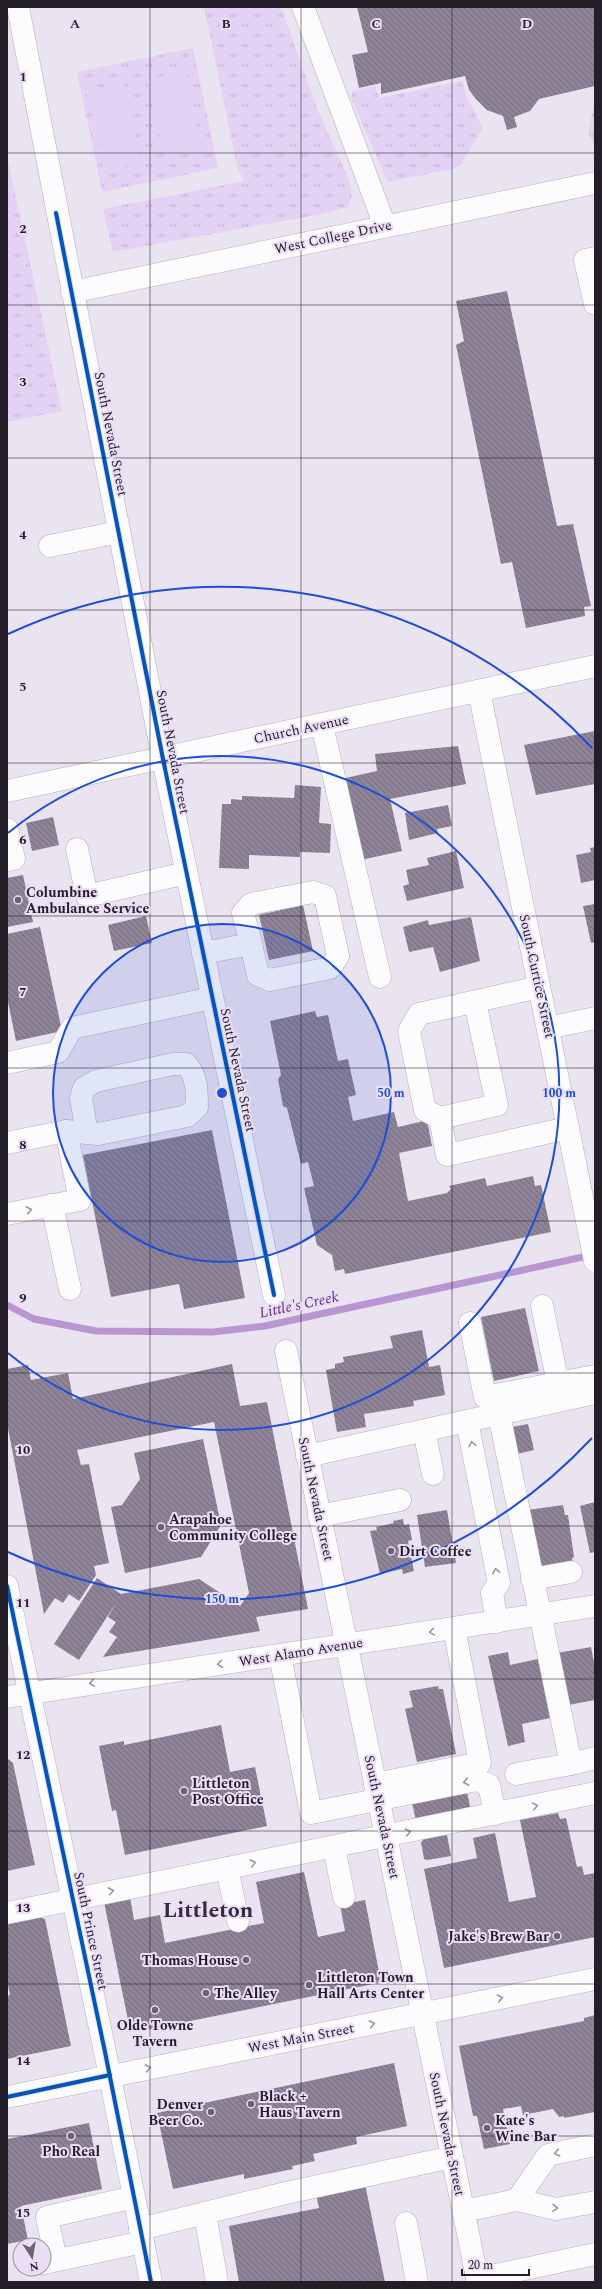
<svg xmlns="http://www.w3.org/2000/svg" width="602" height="2289" font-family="Spectral,serif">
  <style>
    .grass { fill: url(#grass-tufts) }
    .garden { fill: #e4d2f4 }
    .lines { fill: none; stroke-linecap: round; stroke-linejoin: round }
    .stream { stroke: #b896d2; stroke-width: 7 }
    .building { fill: url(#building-back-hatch) }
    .minor-casing { stroke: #b4afb9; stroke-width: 23 }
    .major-casing { stroke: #b4afb9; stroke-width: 23 }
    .minor { stroke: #fcfbfd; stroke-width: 22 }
    .major { stroke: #fcfbfd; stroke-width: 22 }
    .cycleway-casing { stroke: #eaddf6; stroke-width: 6 }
    .cycleway { stroke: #0057b8; stroke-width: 4 }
    .oneway { stroke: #9a989d }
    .grid { fill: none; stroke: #231e27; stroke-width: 1; stroke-opacity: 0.55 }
    .ring { fill: none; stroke: #1d4ed8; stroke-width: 2 }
    .poi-dot { fill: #69636d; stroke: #eaddf6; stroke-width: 1.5 }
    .labels { text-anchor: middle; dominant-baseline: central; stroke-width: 4; stroke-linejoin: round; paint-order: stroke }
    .street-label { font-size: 14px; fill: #231e27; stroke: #eaddf6 }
    .poi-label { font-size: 14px; font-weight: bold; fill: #231e27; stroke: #eaddf6; text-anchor: start }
    .water-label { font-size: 15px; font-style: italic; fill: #652b8a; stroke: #eaddf6 }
    .town-label { font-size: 22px; font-weight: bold; fill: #362b3e; stroke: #eaddf6 }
    .grid-label { font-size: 13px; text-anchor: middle; font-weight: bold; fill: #231e27; stroke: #eaddf6; stroke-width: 4; stroke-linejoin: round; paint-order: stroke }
    .centre { fill: #1d4ed8; stroke: #eaddf6; stroke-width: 2 }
    .ring-label { font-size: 12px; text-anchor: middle; font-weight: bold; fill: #1d4ed8; stroke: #eaddf6; stroke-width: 4; stroke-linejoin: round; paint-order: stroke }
  </style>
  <defs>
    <pattern id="grass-tufts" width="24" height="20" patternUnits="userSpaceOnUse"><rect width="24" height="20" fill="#e4d2f4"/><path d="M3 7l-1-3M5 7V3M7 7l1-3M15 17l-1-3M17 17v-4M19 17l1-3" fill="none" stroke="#c3b4d1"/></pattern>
    <pattern id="building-back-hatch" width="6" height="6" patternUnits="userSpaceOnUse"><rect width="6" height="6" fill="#8f8397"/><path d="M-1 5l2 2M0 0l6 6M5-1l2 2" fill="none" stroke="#746b7b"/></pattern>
  </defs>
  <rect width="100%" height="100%" fill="#eae3f0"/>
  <g class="grass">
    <polygon points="204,7 281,7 318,111 349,180 352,197 348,207 322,214 113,252 103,209 244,181 237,166"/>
    <polygon points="193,48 218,168 102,192 77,72"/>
    <polygon points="462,81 466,95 483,128 461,164 453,169 388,182 351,98 353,91 375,86 379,98"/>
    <polygon points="595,102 595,149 588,132"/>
    <polygon points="7,156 62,411 7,422"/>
  </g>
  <g class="garden">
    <polygon points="185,71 202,150 165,158 148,79"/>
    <polygon points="124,84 141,163 104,171 87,92"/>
  </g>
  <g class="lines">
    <polyline class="stream" points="7,1305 34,1319 96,1331 213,1332 265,1326 592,1255"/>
  </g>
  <g class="building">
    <polygon points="357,7 595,7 595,86 539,99 530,111 514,117 517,127 507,130 503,116 487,110 476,99 469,90 465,76 381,94 381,83 359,88 352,55 368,52"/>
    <polygon points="507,291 557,526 573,524 591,606 584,607 585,616 526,628 512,562 501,564 456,345 464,341 456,301"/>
    <polygon points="595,731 595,784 536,795 524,745"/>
    <polygon points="458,746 466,784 390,799 402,851 361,860 341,779 377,771 375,754"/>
    <polygon points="295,785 321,787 319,823 331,824 330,853 300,852 300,857 249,855 249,869 219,868 222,804 231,804 231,799 242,800 242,796 294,798"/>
    <polygon points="448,805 452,826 437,829 438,833 409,840 405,813"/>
    <polygon points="53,817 59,845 32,851 26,823"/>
    <polygon points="595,847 595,880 581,883 576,855 591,852 590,848"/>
    <polygon points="456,851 464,888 407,901 403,886 409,884 406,870 429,865 427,858"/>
    <polygon points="23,875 33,922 7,927 7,878"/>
    <polygon points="595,904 595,942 591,943 583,906"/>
    <polygon points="303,905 313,951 269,960 259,915"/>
    <polygon points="146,916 152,943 114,951 108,925"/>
    <polygon points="471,917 480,961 440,972 433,947 409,952 403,927 428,920 429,925"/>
    <polygon points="40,927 62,1031 16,1041 7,997 7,934"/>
    <polygon points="315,1011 317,1017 328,1015 338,1061 348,1059 356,1095 348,1097 353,1121 394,1112 398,1127 424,1121 428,1125 432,1146 399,1153 408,1201 447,1193 451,1189 449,1186 485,1178 487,1186 533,1176 535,1186 541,1185 551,1232 345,1274 344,1269 335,1271 332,1255 317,1245 304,1188 314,1186 308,1162 301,1164 287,1108 283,1106 278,1079 281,1075 270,1021"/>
    <polygon points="212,1130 245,1298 184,1309 179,1284 111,1297 83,1155"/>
    <polygon points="525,1308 539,1371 494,1381 481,1317"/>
    <polygon points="422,1330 429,1367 440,1365 445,1395 413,1401 414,1406 364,1414 366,1427 337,1432 326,1370 335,1368 335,1364 344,1362 343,1357 393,1348 390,1336"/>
    <polygon points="232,1364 240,1406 267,1402 308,1609 256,1617 260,1631 103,1657 117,1637 109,1632 116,1622 108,1617 116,1603 79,1660 54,1644 97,1578 121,1594 199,1579 240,1606 249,1593 214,1422 77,1450 81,1465 89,1464 109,1563 94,1566 96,1575 79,1601 69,1594 63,1603 55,1598 44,1614 7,1423 7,1369 28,1365 31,1380 68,1373 73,1399"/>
    <polygon points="528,1424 534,1450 513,1455 507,1428"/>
    <polygon points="203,1439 221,1525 201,1557 125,1573 111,1507 122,1505 140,1479 134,1453"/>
    <polygon points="595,1502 595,1552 590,1553 580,1506"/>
    <polygon points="563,1505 565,1515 568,1515 574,1557 572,1558 573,1564 537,1569 528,1510"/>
    <polygon points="447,1510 456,1563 425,1567 417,1515"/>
    <polygon points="403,1519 404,1525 409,1524 412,1540 408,1541 414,1571 403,1574 402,1569 380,1574 370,1531 377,1530 376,1527 394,1523 393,1521"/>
    <polygon points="591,1647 595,1668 595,1700 568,1705 557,1653"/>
    <polygon points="508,1652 510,1665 538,1659 550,1718 522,1724 525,1742 508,1746 488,1656"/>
    <polygon points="438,1686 439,1689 443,1689 456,1754 417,1762 405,1709 413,1707 409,1691"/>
    <polygon points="221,1725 230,1772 255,1767 267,1826 125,1855 116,1810 112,1811 99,1746 124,1741 124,1745"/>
    <polygon points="7,1758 13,1763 35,1865 7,1871"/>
    <polygon points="466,1787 471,1811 416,1821 411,1798"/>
    <polygon points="558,1813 560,1819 566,1818 577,1867 582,1866 584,1875 595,1873 595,1937 444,1968 424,1869 477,1858 473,1838 495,1833 509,1902 536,1897 520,1820"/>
    <polygon points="447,1835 451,1856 427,1860 424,1859 421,1842 424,1839"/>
    <polygon points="304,1872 318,1937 345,1931 340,1905 365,1900 380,1977 378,1983 136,2032 129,2025 104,1902 130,1897 134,1920 160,1915 165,1943 264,1923 256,1882"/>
    <polygon points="39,1917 45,1919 71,2046 7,2059 7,1998 10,1994 7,1981 7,1924"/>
    <polygon points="595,2015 595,2112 564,2118 564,2116 559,2117 553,2109 523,2115 521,2106 503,2109 510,2144 484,2149 477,2116 473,2116 459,2046 584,2021 584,2018"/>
    <polygon points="394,2063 407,2126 356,2137 357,2144 313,2154 315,2161 292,2166 293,2169 244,2179 244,2174 173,2189 157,2113"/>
    <polygon points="89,2123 102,2189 21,2206 28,2240 7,2244 7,2139"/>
    <polygon points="365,2184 385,2282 239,2282 229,2226 319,2208 316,2194"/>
  </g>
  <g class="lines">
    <g class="minor-casing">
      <g id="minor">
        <polyline points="18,7 163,759 274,1295"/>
        <polyline points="303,7 385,226"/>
        <polyline points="595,258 585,260 595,304"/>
        <polyline points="72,292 595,183"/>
        <polyline points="50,546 119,532"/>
        <polyline points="479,691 595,1261"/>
        <polyline points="322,725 380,977"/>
        <polyline points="7,791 595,666"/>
        <polyline points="7,829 14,859 7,860"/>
        <polyline points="77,849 87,896 186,873"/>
        <polyline points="203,953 251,944 243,913 251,904 313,892 325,896 338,956 330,968 270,980 258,975 251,944"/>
        <polyline points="475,1002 497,1105 440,1118 425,1110 409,1031 419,1014 539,987"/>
        <polyline points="548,1028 595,1018"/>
        <polyline points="7,1063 58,1052 72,1028 212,998"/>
        <polyline points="440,1118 447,1155 568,1128"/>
        <path d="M7,1143L66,1131L98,1134L187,1116L197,1107C197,1091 197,1075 186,1064H173L96,1081L84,1088L81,1098L87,1133"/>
        <polyline points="52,1205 70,1289"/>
        <polyline points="7,1214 80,1200 66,1131"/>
        <polyline points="542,1306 558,1383"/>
        <polyline points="470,1323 485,1397 595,1376"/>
        <polyline points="286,1351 478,2282"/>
        <polyline points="499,1414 571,1764 516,1774"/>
        <polyline points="467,1421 499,1583 492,1593 497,1622"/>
        <polyline points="424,1431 433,1474"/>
        <polyline points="307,1456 595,1393"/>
        <polyline points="319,1516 400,1500"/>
        <polyline points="532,1579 571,1572"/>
        <polyline points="7,1586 105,2052 151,2282"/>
        <polyline points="280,1655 311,1813 477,1780 489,1785 495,1814"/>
        <polyline points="571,1764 595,1758"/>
        <polyline points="375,1784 480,1763 454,1628"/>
        <polyline points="334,1847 344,1897"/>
        <polyline points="227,1868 238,1921"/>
        <polyline points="7,1913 595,1793"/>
        <polyline points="517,2200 548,2155 595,2145"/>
        <polyline points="463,2211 517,2200 556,2209 595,2202"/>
        <polyline points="205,2214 217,2282"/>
        <polyline points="406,2223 417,2282"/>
        <polyline points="140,2229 286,2193 452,2157"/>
        <polyline points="56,2260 47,2217 134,2197"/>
        <polyline points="44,2263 143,2242"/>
        <polyline points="477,2279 595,2254"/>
      </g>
    </g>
    <g class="major-casing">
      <g id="major">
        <polyline points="7,1697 595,1606"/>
        <polyline points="7,2097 595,1979"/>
      </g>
    </g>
    <use href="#minor" class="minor"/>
    <use href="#major" class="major"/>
    <g class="cycleway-casing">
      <g id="cycleway">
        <polyline points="56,213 163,759 274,1295"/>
        <polyline points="7,1586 105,2052 151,2282"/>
        <polyline points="7,2097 110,2075"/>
      </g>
    </g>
    <use href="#cycleway" class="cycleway"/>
  </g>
  <defs><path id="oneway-chevron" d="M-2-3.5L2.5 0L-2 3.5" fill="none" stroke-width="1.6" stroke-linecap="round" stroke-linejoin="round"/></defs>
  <g class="oneway">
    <use href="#oneway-chevron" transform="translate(29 1210) rotate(-11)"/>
    <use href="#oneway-chevron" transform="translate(472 1444) rotate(-101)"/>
    <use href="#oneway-chevron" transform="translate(496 1571) rotate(-101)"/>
    <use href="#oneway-chevron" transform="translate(432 1632) rotate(171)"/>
    <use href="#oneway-chevron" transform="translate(220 1664) rotate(172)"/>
    <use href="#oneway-chevron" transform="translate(92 1683) rotate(172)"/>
    <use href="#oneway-chevron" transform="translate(466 1782) rotate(168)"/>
    <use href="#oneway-chevron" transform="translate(535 1806) rotate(-12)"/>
    <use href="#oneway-chevron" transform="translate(408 1832) rotate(-11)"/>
    <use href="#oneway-chevron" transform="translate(253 1863) rotate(-11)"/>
    <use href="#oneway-chevron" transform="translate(111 1891) rotate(-11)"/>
    <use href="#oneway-chevron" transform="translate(500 1998) rotate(-12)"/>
    <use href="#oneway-chevron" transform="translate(372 2024) rotate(-11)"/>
    <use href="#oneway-chevron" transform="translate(148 2068) rotate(-11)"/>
    <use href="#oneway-chevron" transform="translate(557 2153) rotate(168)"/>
    <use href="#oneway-chevron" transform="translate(555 2208) rotate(3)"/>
  </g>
  <path class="grid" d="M150,7V2282M301,7V2282M452,7V2282M7,153H595M7,305H595M7,458H595M7,610H595M7,763H595M7,916H595M7,1068H595M7,1221H595M7,1373H595M7,1526H595M7,1679H595M7,1831H595M7,1984H595M7,2136H595"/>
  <circle cx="222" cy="1093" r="169" fill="#1d4ed8" fill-opacity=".12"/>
  <g class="ring">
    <circle cx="222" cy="1093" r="169"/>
    <path d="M8 833A337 337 0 1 1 8 1353"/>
    <path d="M592 1438A506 506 0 0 1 8 1552M8 634A506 506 0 0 1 592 748"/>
  </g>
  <g class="poi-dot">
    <circle cx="18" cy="900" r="4"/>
    <circle cx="161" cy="1527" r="4"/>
    <circle cx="391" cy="1551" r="4"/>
    <circle cx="184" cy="1791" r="4"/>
    <circle cx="557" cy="1936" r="4"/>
    <circle cx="246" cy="1960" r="4"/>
    <circle cx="309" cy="1985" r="4"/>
    <circle cx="206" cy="1993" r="4"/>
    <circle cx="155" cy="2010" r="4"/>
    <circle cx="251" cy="2104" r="4"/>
    <circle cx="211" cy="2112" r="4"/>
    <circle cx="487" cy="2128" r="4"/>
    <circle cx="71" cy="2136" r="4"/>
  </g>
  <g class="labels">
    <g class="street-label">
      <text transform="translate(333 237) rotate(-12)">West College Drive</text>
      <text transform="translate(111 434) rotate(79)">South Nevada Street</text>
      <text transform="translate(301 729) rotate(-12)">Church Avenue</text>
      <text transform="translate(173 752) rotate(79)">South Nevada Street</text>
      <text transform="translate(537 976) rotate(78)">South Curtice Street</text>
      <text transform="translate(238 1070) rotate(78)">South Nevada Street</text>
      <text transform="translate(316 1499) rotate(78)">South Nevada Street</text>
      <text transform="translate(301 1652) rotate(-9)">West Alamo Avenue</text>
      <text transform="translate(382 1817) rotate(78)">South Nevada Street</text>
      <text transform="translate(91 1931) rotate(78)">South Prince Street</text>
      <text transform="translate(301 2038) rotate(-11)">West Main Street</text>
      <text transform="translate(447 2134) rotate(78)">South Nevada Street</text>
    </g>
    <g class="poi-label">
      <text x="26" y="892">Columbine<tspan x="26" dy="16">Ambulance Service</tspan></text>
      <text x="169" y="1519">Arapahoe<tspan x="169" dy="16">Community College</tspan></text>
      <text x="399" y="1551">Dirt Coffee</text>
      <text x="192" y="1783">Littleton<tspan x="192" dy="16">Post Office</tspan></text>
      <text x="549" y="1936" text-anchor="end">Jake's Brew Bar</text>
      <text x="238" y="1960" text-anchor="end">Thomas House</text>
      <text x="317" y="1977">Littleton Town<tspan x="317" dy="16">Hall Arts Center</tspan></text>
      <text x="214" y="1993">The Alley</text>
      <text x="155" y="2025" text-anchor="middle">Olde Towne<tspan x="155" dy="16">Tavern</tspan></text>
      <text x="259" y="2096">Black +<tspan x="259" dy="16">Haus Tavern</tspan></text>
      <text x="203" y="2104" text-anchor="end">Denver<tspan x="203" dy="16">Beer Co.</tspan></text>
      <text x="495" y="2120">Kate's<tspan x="495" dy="16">Wine Bar</tspan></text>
      <text x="71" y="2151" text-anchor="middle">Pho Real</text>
    </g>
    <g class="water-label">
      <text transform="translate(299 1305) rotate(-12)">Little's Creek</text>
    </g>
    <g class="town-label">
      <text x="208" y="1910">Littleton</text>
    </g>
  </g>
  <g class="grid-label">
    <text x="75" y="28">A</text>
    <text x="226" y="28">B</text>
    <text x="376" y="28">C</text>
    <text x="527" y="28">D</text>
    <text x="23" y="81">1</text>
    <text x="23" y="233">2</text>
    <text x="23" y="386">3</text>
    <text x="23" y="539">4</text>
    <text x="23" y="691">5</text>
    <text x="23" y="844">6</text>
    <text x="23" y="996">7</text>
    <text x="23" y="1149">8</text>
    <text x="23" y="1302">9</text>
    <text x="23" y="1454">10</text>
    <text x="23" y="1607">11</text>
    <text x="23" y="1759">12</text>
    <text x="23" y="1912">13</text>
    <text x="23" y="2065">14</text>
    <text x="23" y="2217">15</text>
  </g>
  <circle cx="222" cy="1093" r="6" class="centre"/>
  <g class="ring-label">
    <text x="391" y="1097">50 m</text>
    <text x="559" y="1097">100 m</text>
    <text x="222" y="1603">150 m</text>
  </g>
  <rect width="602" height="2289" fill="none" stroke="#231e27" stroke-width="16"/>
  <g transform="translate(32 2257) rotate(168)"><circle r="19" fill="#eaddf6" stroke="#9a91a3"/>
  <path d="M0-3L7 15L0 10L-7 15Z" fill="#69636d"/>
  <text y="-6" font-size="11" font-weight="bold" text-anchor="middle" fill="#231e27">N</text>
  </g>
  <path d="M462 2269v6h67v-6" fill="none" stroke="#231e27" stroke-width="2"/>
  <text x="468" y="2269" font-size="12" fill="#231e27" stroke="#eaddf6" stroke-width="3" paint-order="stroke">20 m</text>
</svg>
